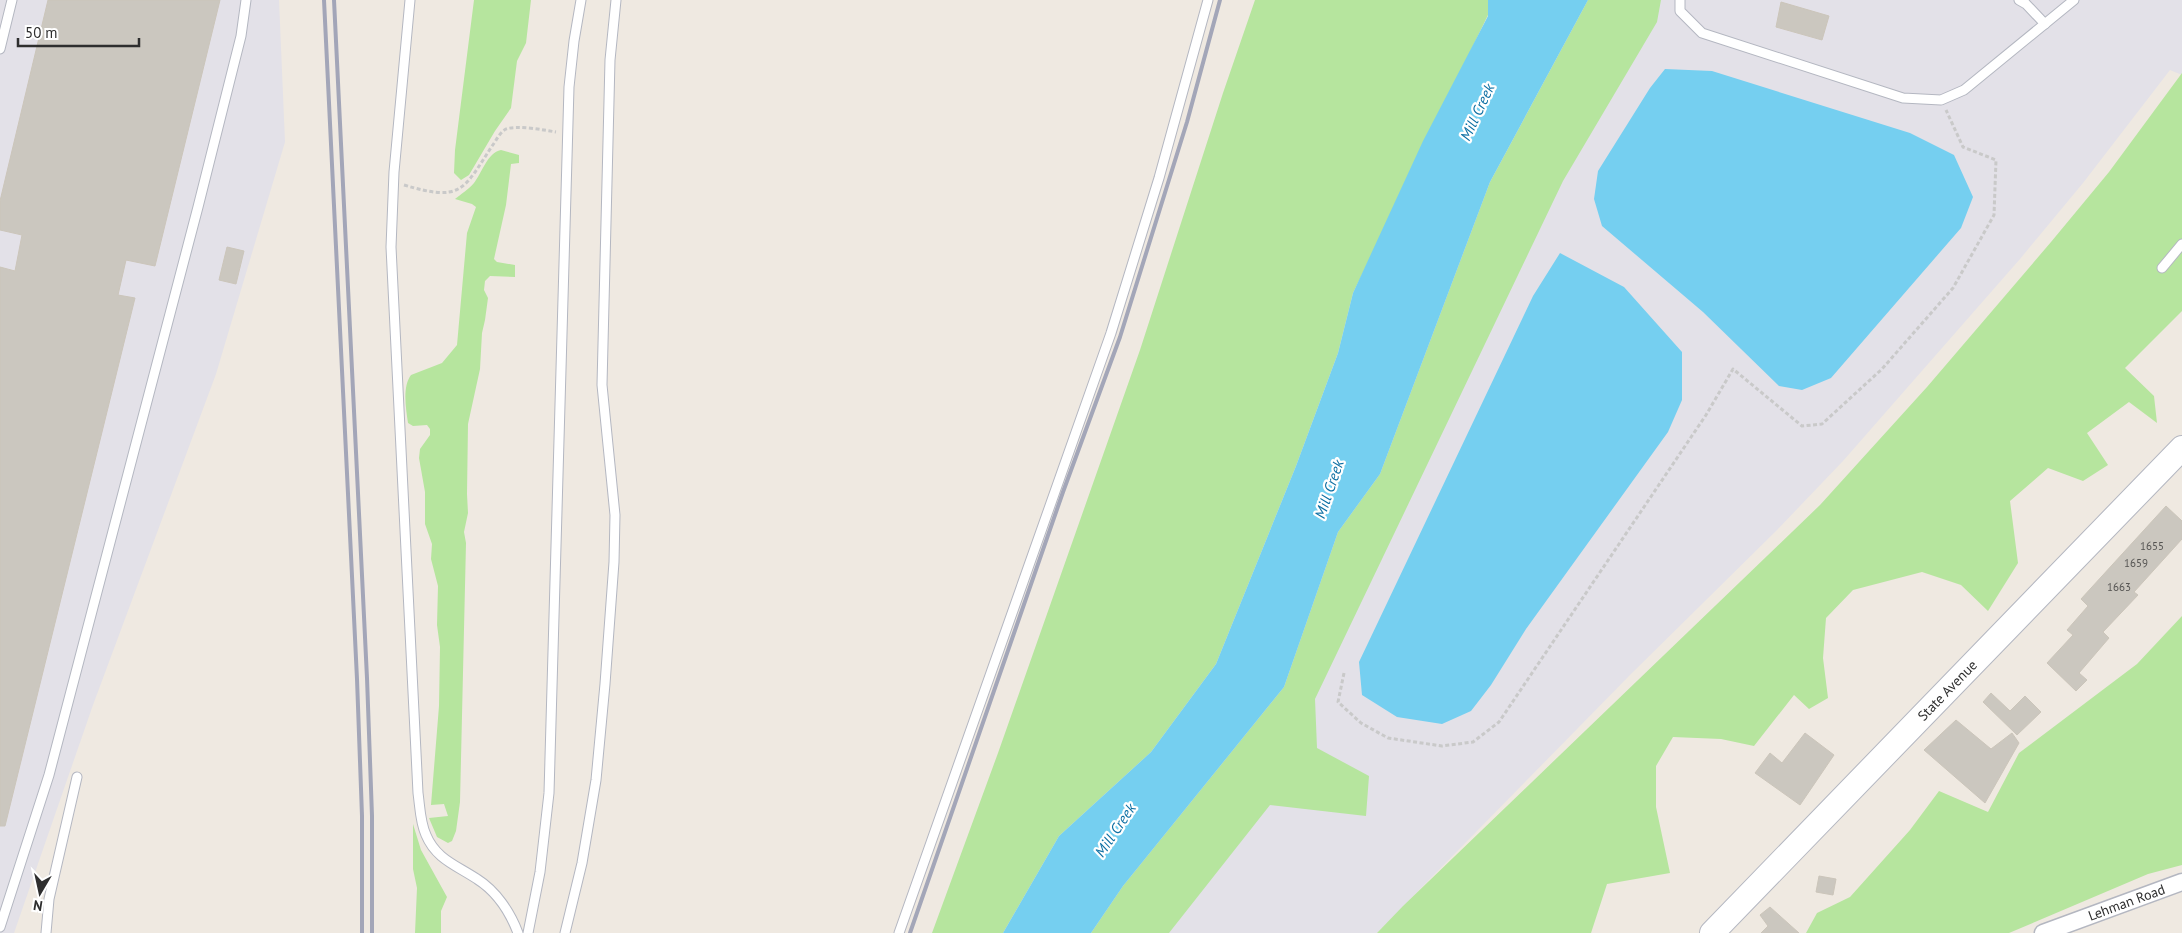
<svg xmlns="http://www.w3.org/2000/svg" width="2182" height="933" font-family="'PT Sans',sans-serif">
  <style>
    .industrial { fill: #e3e1e8 }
    .green { fill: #b6e59e }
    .water { fill: #75cff0 }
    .building { fill: #cbc7bf; stroke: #cbc5ba }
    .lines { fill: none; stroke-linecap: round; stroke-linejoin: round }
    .service-casing { stroke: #b4b7c1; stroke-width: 11 }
    .minor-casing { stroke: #b4b7c1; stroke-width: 19 }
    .secondary-casing { stroke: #b4b7c1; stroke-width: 26 }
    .path { stroke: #c9c9c9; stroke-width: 3; stroke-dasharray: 4 2.5; stroke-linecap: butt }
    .service { stroke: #fff; stroke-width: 9 }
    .minor { stroke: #fff; stroke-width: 16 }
    .secondary { stroke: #fff; stroke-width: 24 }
    .rail { stroke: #a3a6b8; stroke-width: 4 }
    .labels { text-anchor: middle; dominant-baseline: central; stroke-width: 4.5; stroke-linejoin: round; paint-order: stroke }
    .number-label { font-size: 11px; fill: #555452 }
    .street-label { font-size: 14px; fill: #2e2e2e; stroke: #fff }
    .water-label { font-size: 15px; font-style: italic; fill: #0d6fa3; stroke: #fff }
  </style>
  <rect width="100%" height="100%" fill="#efe9e1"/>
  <g class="industrial">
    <polygon points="0,0 279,0 285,142 216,374 93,705 14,933 0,933"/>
    <polygon points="1588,0 2182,0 2182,75 2170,70 2083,183 2020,259 1843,461 1777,530 1629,676 1377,933 1091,933"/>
  </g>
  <g class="green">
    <polygon points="474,0 531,0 526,43 517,61 511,108 495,131 469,175 461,180 454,173 455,150"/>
    <polygon points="1255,0 1488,0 1488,15 1353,293 1338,353 1296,466 1216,664 1151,752 1059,836 1003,933 932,933 998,753 1140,350 1223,93"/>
    <polygon points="1588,0 1661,0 1657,22 1563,181 1315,699 1317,748 1369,776 1366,816 1270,805 1169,933 1091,933 1123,886 1284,687 1338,532 1380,474 1490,182"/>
    <polygon points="2182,73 2182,311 2125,368 2154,396 2157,423 2129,402 2087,433 2108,465 2083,481 2048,468 2010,501 2018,563 1988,611 1961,585 1922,572 1853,590 1826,618 1823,658 1828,698 1809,709 1794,695 1754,746 1721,739 1673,737 1656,766 1656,807 1670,873 1607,884 1591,933 1377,933 1403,906 1820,505 1927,387 2051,242 2109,172"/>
    <path d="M501,150L519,155V163L511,164L506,205L494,259L497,262L515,265V277L490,276L485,281L484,290L488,298L485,320L482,333L480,369L468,424L467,494L468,513L464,532L466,543L460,802L456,831L452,841L448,843L437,837L429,818L448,816L444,804L431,805L439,706L440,647L437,625L438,586L431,559L432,544L425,524V492L419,458L420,449L430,435V429L427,425L413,426L408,423C406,409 402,387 411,375L442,363L457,345L467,233L476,207L472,204L455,199C461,194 468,190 474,183C482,173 487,153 501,150Z"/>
    <polygon points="2182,616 2182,865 2148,874 2009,933 1806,933 1817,913 1850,897 1910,830 1939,791 1988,812 2019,753 2137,664"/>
    <polygon points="413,824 421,850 447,897 441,911 441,933 415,933 417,888 413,869"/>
  </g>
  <g class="water">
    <polygon points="1488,0 1588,0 1490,182 1380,474 1338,532 1284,687 1123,886 1091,933 1003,933 1059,836 1151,752 1216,664 1296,466 1338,353 1353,293 1423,141 1488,16"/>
    <polygon points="1665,69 1712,71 1910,133 1954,155 1973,197 1961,228 1831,378 1802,390 1779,386 1703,312 1602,226 1594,199 1598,171 1650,88"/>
    <polygon points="1560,253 1624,287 1682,352 1682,400 1668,432 1526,629 1491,685 1471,711 1442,724 1397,717 1362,695 1359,662 1533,296"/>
  </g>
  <g class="building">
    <polygon points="48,0 220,0 155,266 126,260 118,295 135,298 5,826 0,826 0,267 15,271 22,235 0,230 0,201"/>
    <polygon points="1781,2 1829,16 1822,40 1776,27"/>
    <polygon points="227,247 244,251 236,284 219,280"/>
    <polygon points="2166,506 2182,521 2182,539 2134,592 2138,595 2103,632 2109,638 2079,673 2087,680 2076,691 2047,663 2073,635 2067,630 2088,606 2081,599"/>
    <polygon points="1991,693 2010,711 2025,696 2041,712 2017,735 1983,702"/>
    <polygon points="1956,720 1991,749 2012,733 2019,743 1985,803 1924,750"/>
    <polygon points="1805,733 1834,755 1800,805 1755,773 1770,753 1782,763"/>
    <polygon points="1819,876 1836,879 1833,895 1816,892"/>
    <polygon points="1770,907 1799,933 1761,933 1768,926 1760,915"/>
  </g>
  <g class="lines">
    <g class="service-casing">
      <g id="service">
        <path d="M410,0L394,172L391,247L418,793C420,807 420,822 426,835C436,859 456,865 477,879C496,891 510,912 518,933"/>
        <polyline points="1680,0 1680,11 1702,33 1903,98 1941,100 1964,90 2074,0"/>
        <polyline points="2019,0 2026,4 2045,24"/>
        <polyline points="0,49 12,0"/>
        <polyline points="2162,268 2182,244"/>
        <polyline points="0,927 49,775 198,207 241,36 246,0"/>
        <polyline points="46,933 49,899 77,777"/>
        <polyline points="528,933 540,872 549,793 569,87 574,41 581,0"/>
        <polyline points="565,933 582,863 596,780 605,684 614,562 615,515 602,385 610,60 616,0"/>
        <polyline points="899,933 1111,333 1159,178 1208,0"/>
      </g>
    </g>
    <g class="minor-casing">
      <g id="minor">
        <path id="s1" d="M2043,933L2182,882"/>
      </g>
    </g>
    <g class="secondary-casing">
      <g id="secondary">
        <path id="s2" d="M1712,933L2182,448"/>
      </g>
    </g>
    <g class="path">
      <path d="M404,185C461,202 463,191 492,146C496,141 500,132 506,129C517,125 544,130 556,132"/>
      <polyline points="1344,673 1338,702 1361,723 1388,738 1442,746 1473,742 1499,722 1706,415 1733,369 1802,426 1822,424 1882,369 1953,288 1994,215 1996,160 1963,147 1946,110"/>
    </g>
    <use href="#service" class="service"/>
    <use href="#minor" class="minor"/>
    <use href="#secondary" class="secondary"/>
    <g class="rail">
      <polyline points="324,0 357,679 362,816 362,933"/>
      <polyline points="334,0 367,678 372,816 372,933"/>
      <polyline points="910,933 1063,492 1120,337 1187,122 1220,0"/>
    </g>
  </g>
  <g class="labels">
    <g class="number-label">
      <text x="2152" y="546">1655</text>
      <text x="2136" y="563">1659</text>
      <text x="2119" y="587">1663</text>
    </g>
    <g class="street-label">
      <text stroke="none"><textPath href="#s2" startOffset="338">State Avenue</textPath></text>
      <text stroke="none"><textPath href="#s1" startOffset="89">Lehman Road</textPath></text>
    </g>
    <g class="water-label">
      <text transform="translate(1477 112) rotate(-65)">Mill Creek</text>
      <text transform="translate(1329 489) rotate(-71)">Mill Creek</text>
      <text transform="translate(1115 830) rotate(-56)">Mill Creek</text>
    </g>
  </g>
  <g transform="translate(40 893) rotate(189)" stroke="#ffffff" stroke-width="4" paint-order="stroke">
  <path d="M0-4L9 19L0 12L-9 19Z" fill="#2e2e2e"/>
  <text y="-8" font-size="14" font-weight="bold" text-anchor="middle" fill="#2e2e2e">N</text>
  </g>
  <path d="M18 38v8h121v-8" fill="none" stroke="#2e2e2e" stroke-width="2.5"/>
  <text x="25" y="38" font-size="15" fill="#2e2e2e" stroke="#ffffff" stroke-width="4" paint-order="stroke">50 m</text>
</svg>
